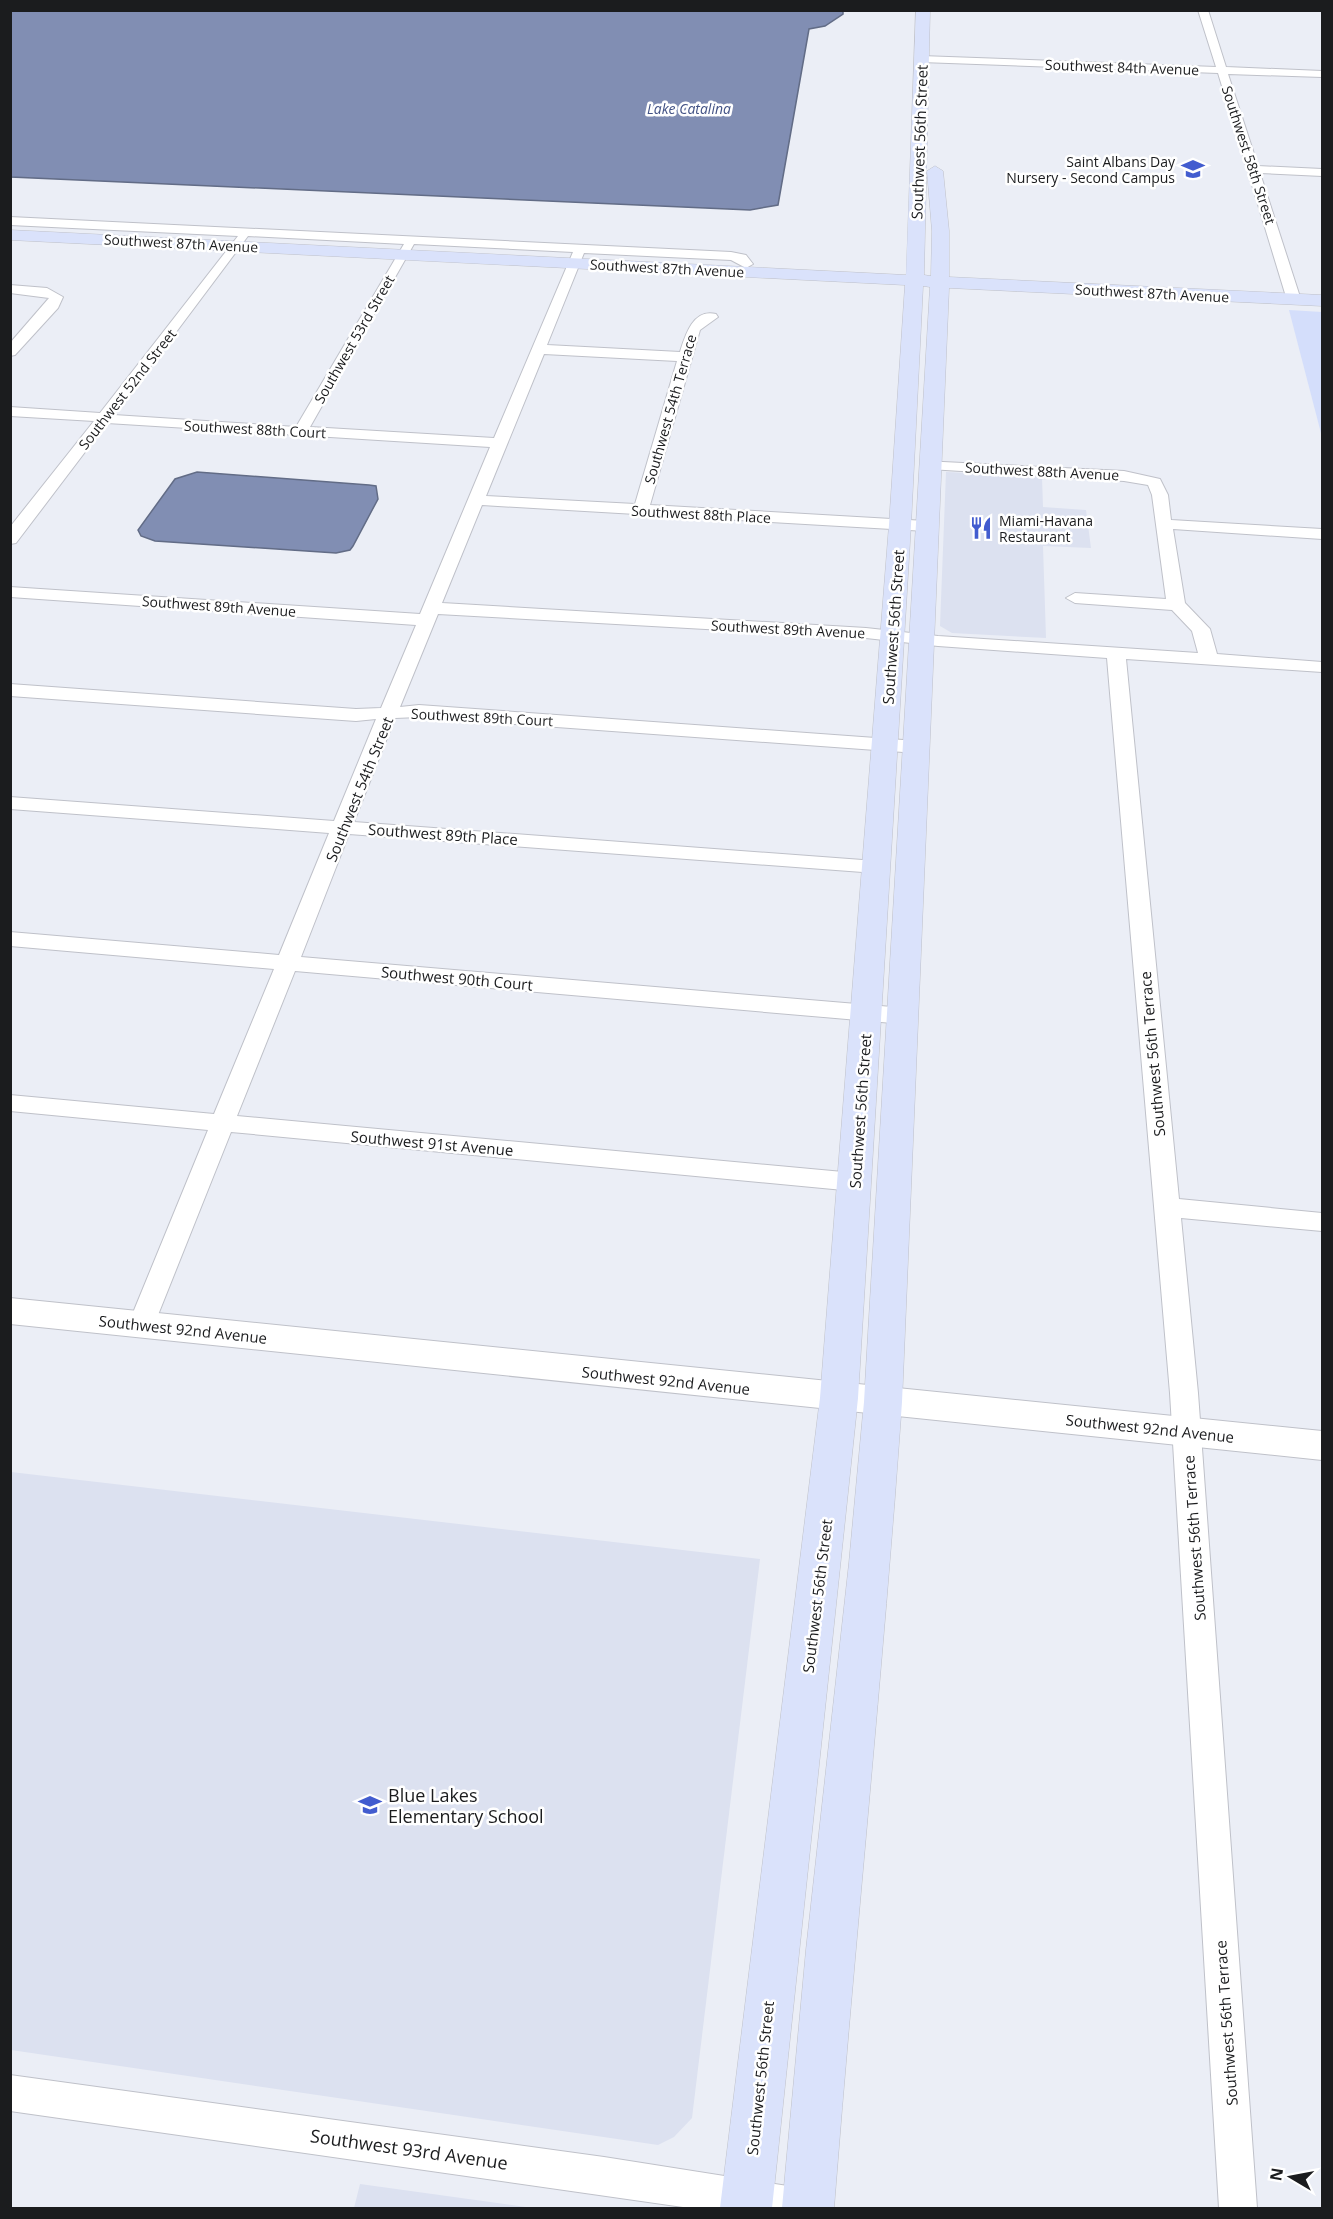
<svg xmlns="http://www.w3.org/2000/svg" width="1333" height="2219" font-family="'Open Sans',sans-serif">
  <style>
    .built { fill: #dce1f0 }
    .green { fill: #d4defb }
    .water { fill: #818eb3; stroke: #626c86; stroke-width: 1.5 }
    .lines { fill: none; stroke-linecap: round; stroke-linejoin: round }
    .minor-casing { stroke: #bfc1c9; stroke-width: 2 }
    .tertiary-casing { stroke: #bfc1c9; stroke-width: 2 }
    .secondary-casing { stroke: #bfc1c9; stroke-width: 1 }
    .minor { fill: #fff; fill-rule: evenodd }
    .tertiary { fill: #fff; fill-rule: evenodd }
    .secondary { fill: #dae2fb; fill-rule: evenodd }
    .labels { text-anchor: middle; dominant-baseline: central; stroke-width: 5; stroke-linejoin: round; paint-order: stroke }
    .far-street-label { font-size: 14px; fill: #1b1c1e; stroke: #fff }
    .far-water-label { font-size: 14px; font-style: italic; fill: #425285; stroke: #fff }
    .far-poi-label { font-size: 14px; fill: #1b1c1e; stroke: #fff; text-anchor: end }
    .street-label { font-size: 15px; fill: #1b1c1e; stroke: #fff }
    .near-poi-label { font-size: 18px; fill: #1b1c1e; stroke: #fff; text-anchor: start }
    .near-street-label { font-size: 18px; fill: #1b1c1e; stroke: #fff }
  </style>
  <rect width="100%" height="100%" fill="#ebeef6"/>
  <g class="built">
    <polygon points="946,472 1042,477 1043,507 1086,510 1091,548 1043,546 1046,638 952,633 940,626"/>
    <polygon points="11,1472 760,1559 692,2118 674,2137 658,2145 11,2050"/>
    <polygon points="360,2184 533,2208 354,2208"/>
  </g>
  <polygon class="green" points="1289,310 1322,312 1322,437"/>
  <g class="water">
    <polygon points="11,10 843,10 843,14 825,26 809,29 778,205 750,210 11,177"/>
    <polygon points="197,472 369,485 376,486 378,499 353,546 350,550 336,553 155,541 141,536 138,530 175,479"/>
  </g>
  <g class="lines">
    <g class="minor-casing">
      <g id="minor">
        <polygon points="1198,10 1208,10 1226,67 1322,71 1322,77 1228,74 1258,166 1322,169 1322,176 1260,173 1301,300 1299,303 1289,303 1287,300 1218,73 921,62 916,59 921,56 1216,67"/>
        <path d="M10,217L731,252L746,255L753,264L746,268L731,260L584,253L547,345L680,352C685,336 693,308 716,314L718,317L700,330L650,505L926,521L934,526L926,531L482,505L442,603L866,628L938,636L1198,653L1192,631L1172,610L1075,603L1066,598L1075,593L1166,599L1152,495L1148,485L1124,481L929,469L921,464L923,461L1124,471L1160,479L1168,495L1171,520L1322,529V539L1173,529L1185,603L1210,629L1217,654L1322,662V672L1126,659L1179,1199L1322,1213V1231L1181,1218L1198,1393L1257,2208H1219L1170,1393L1107,658L938,646L866,638L438,614L400,707L419,705L917,741L927,747L917,753L419,717L395,718L354,822L876,861L883,863L886,867L883,871L876,873L349,834L301,957L904,1008L912,1011L915,1016L912,1021L904,1024L295,971L237,1116L854,1173L863,1176L866,1182L863,1188L854,1191L231,1132L154,1325L150,1332L141,1335L132,1332L128,1325L208,1130L10,1111V1095L214,1114L274,969L10,946V932L279,955L329,833L10,809V797L334,821L376,719L356,721L10,696V684L356,709L381,708L416,625L10,597V587L420,614L490,447L107,423L16,543L10,544V527L94,421L10,416V407L100,413L238,236L10,225ZM248,236L404,244L296,427L114,415ZM414,244L573,252L494,438L310,427ZM544,354L677,361L635,504L486,496Z"/>
        <polygon points="10,285 47,288 63,297 58,308 15,355 10,356 10,343 49,298 10,293"/>
        <polygon points="10,2075 604,2157 807,2189 820,2195 826,2208 690,2208 10,2111"/>
      </g>
    </g>
    <g class="tertiary-casing">
      <polygon id="tertiary" points="10,1298 1322,1431 1322,1460 10,1324"/>
    </g>
    <g class="secondary-casing">
      <path id="secondary" d="M916,10H930L924,275L931,276L932,231L927,171L935,166L943,171L949,231V277L1322,295V306L949,288L902,1402C883,1671 855,1939 834,2208H782L806,1950L849,1563L864,1402L930,287L923,286L911,525L858,1398L772,2208H720L820,1398L889,525L905,285L10,240V230L906,275Z"/>
    </g>
    <use href="#minor" class="minor"/>
    <use href="#tertiary" class="tertiary"/>
    <use href="#secondary" class="secondary"/>
  </g>
  <defs>
    <g id="school-bare" transform="scale(1.8)"><path d="M0-5L7-2L0 1L-7-2ZM-4 1L0 2.5L4 1V4Q0 6-4 4Z" fill="#425ccf" stroke="#fff" stroke-width="2.5" paint-order="stroke"/></g>
    <g id="restaurant-bare" transform="scale(1.8)"><path d="M-5-6h1v4h1v-4h1v4h1v-4h1v5L-1.5 .5V6h-2V.5L-5-1ZM5-6V6H3V1.5H1.5Q1.5-4 5-6Z" fill="#425ccf" stroke="#fff" stroke-width="2.5" paint-order="stroke"/></g>
  </defs>
  <g fill-rule="evenodd">
    <use href="#school-bare" x="1193" y="169"/>
    <use href="#restaurant-bare" x="981" y="528"/>
    <use href="#school-bare" x="370" y="1805"/>
  </g>
  <g class="labels">
    <g class="far-street-label">
      <text transform="translate(1122 67) rotate(2)">Southwest 84th Avenue</text>
      <text transform="translate(1249 155) rotate(72)">Southwest 58th Street</text>
      <text transform="translate(181 243) rotate(3)">Southwest 87th Avenue</text>
      <text transform="translate(667 268) rotate(3)">Southwest 87th Avenue</text>
      <text transform="translate(1152 293) rotate(3)">Southwest 87th Avenue</text>
      <text transform="translate(354 339) rotate(-60)">Southwest 53rd Street</text>
      <text transform="translate(127 389) rotate(-52)">Southwest 52nd Street</text>
      <text transform="translate(670 409) rotate(-74)">Southwest 54th Terrace</text>
      <text transform="translate(255 429) rotate(3)">Southwest 88th Court</text>
      <text transform="translate(1042 471) rotate(3)">Southwest 88th Avenue</text>
      <text transform="translate(701 514) rotate(3)">Southwest 88th Place</text>
      <text transform="translate(219 606) rotate(4)">Southwest 89th Avenue</text>
      <text transform="translate(788 629) rotate(3)">Southwest 89th Avenue</text>
      <text transform="translate(482 717) rotate(3)">Southwest 89th Court</text>
    </g>
    <g class="far-water-label">
      <text x="689" y="108">Lake Catalina</text>
    </g>
    <g class="far-poi-label">
      <text x="1175" y="161">Saint Albans Day<tspan x="1175" dy="16">Nursery - Second Campus</tspan></text>
      <text x="999" y="520" text-anchor="start">Miami-Havana<tspan x="999" dy="16">Restaurant</tspan></text>
    </g>
    <g class="street-label">
      <text transform="translate(919 142) rotate(-88)">Southwest 56th Street</text>
      <text transform="translate(893 627) rotate(-86)">Southwest 56th Street</text>
      <text transform="translate(359 789) rotate(-68)">Southwest 54th Street</text>
      <text transform="translate(443 834) rotate(4)">Southwest 89th Place</text>
      <text transform="translate(457 978) rotate(5)">Southwest 90th Court</text>
      <text transform="translate(1152 1054) rotate(-95)">Southwest 56th Terrace</text>
      <text transform="translate(860 1111) rotate(-86)">Southwest 56th Street</text>
      <text transform="translate(432 1143) rotate(5)">Southwest 91st Avenue</text>
      <text transform="translate(183 1329) rotate(6)">Southwest 92nd Avenue</text>
      <text transform="translate(666 1380) rotate(6)">Southwest 92nd Avenue</text>
      <text transform="translate(1150 1428) rotate(6)">Southwest 92nd Avenue</text>
      <text transform="translate(1194 1538) rotate(-94)">Southwest 56th Terrace</text>
      <text transform="translate(817 1596) rotate(-83)">Southwest 56th Street</text>
      <text transform="translate(1226 2023) rotate(-94)">Southwest 56th Terrace</text>
      <text transform="translate(760 2078) rotate(-84)">Southwest 56th Street</text>
    </g>
    <g class="near-poi-label">
      <text x="388" y="1795">Blue Lakes<tspan x="388" dy="21">Elementary School</tspan></text>
    </g>
    <g class="near-street-label">
      <text transform="translate(409 2149) rotate(8)">Southwest 93rd Avenue</text>
    </g>
  </g>
  <rect width="1333" height="2219" fill="none" stroke="#1b1c1e" stroke-width="24"/>
  <g transform="translate(1291 2177) rotate(280)" stroke="#ffffff" stroke-width="4.5" paint-order="stroke">
  <path d="M0-4.5L10 22L0 15L-10 22Z" fill="#1b1c1e"/>
  <text y="-9" font-size="16" font-weight="bold" text-anchor="middle" fill="#1b1c1e">N</text>
  </g>
</svg>
